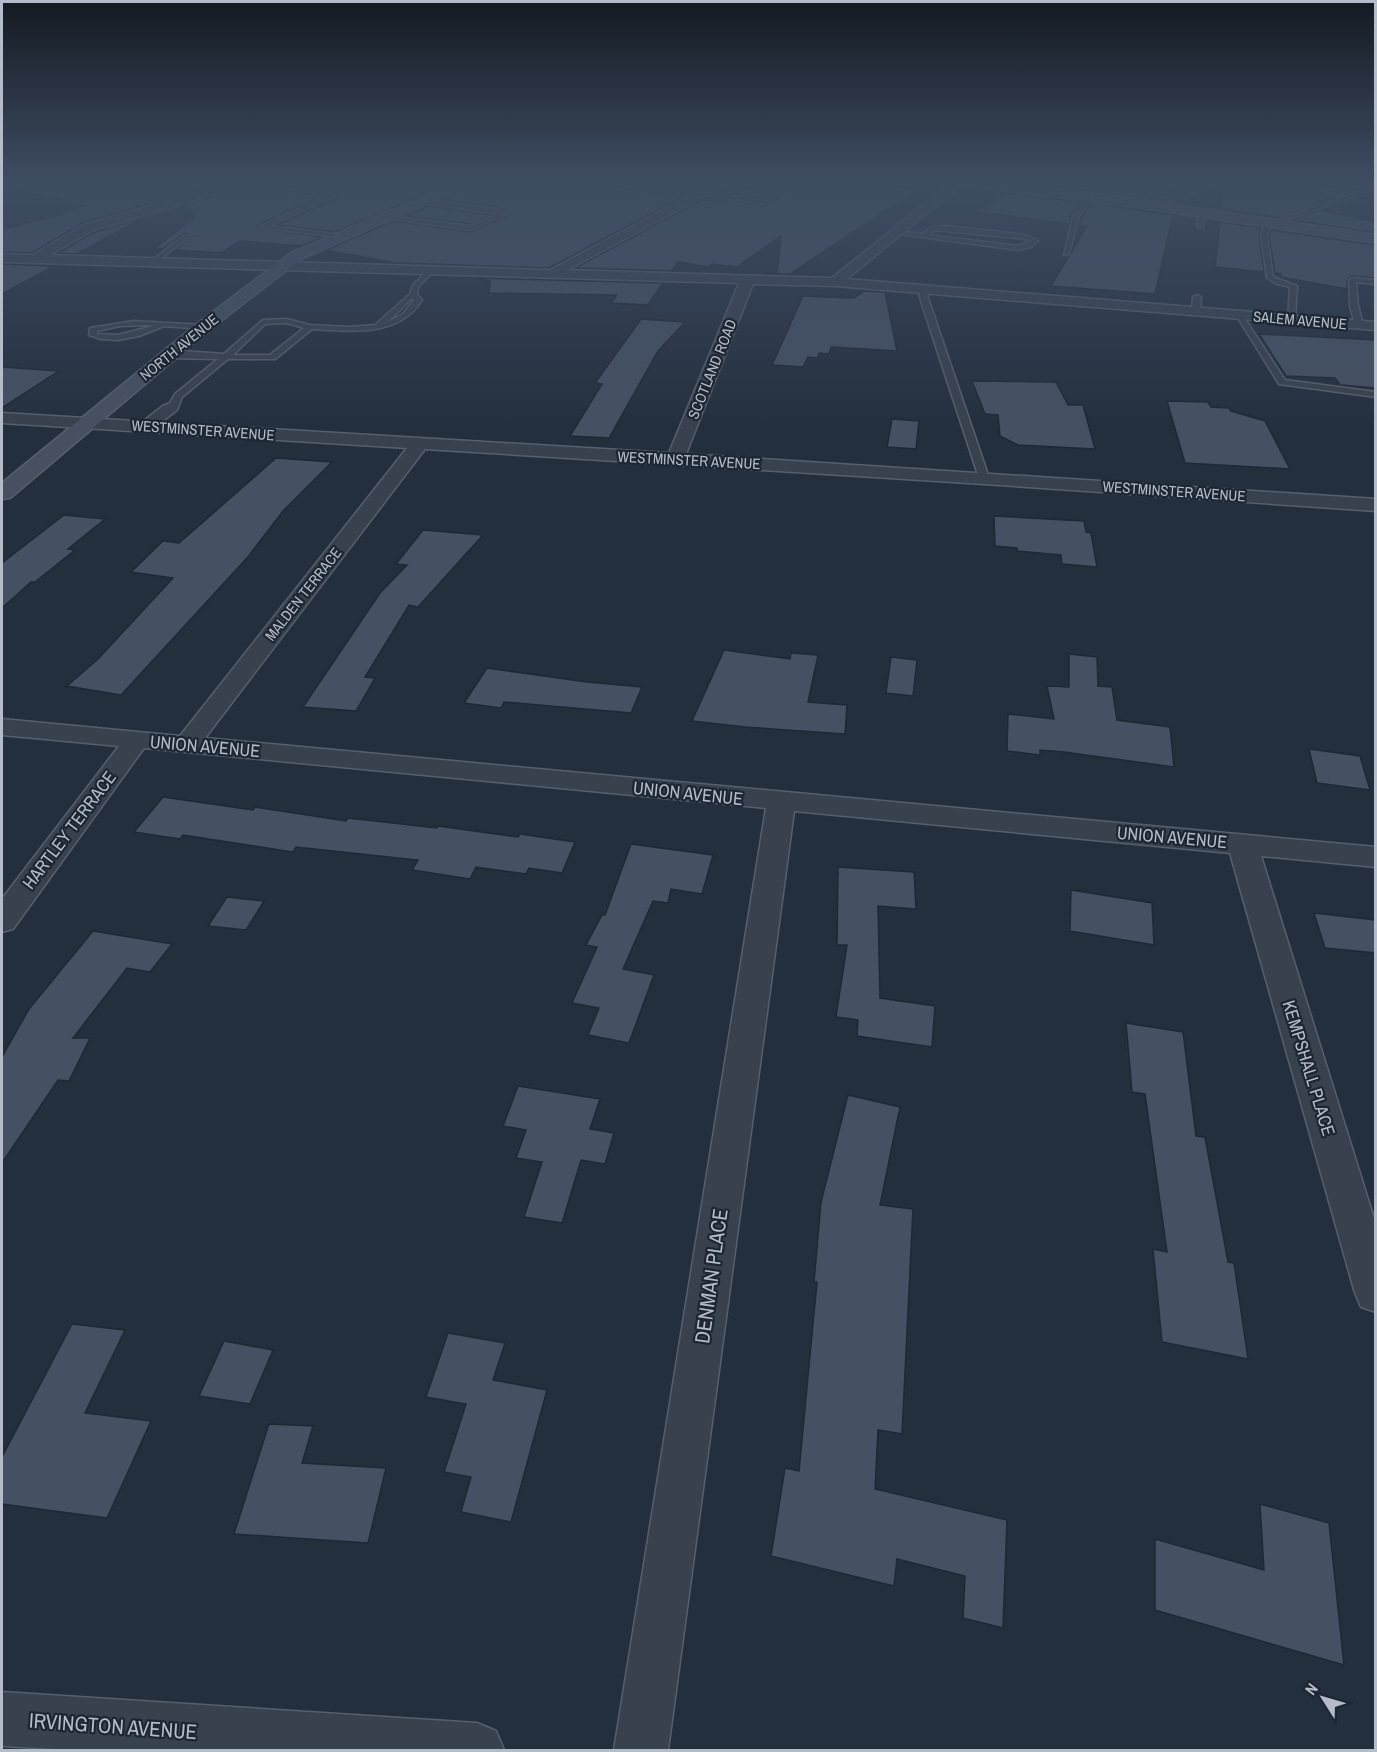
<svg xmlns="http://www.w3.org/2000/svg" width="1377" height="1752" font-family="'Archivo Narrow',sans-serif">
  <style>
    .building { fill: #455162; stroke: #1f2835; stroke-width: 1.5 }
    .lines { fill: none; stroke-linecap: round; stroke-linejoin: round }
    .lane-casing { stroke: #565f6c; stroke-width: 3 }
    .street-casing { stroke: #565f6c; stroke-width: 3 }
    .secondary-casing { stroke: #565f6c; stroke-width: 3 }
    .path-far1 { stroke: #44595c; stroke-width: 1.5; stroke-dasharray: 1.5 1.5; stroke-linecap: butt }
    .path { stroke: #44595c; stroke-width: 2; stroke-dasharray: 2 2; stroke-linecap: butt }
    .lane { fill: #38414e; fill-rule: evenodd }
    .street { fill: #38414e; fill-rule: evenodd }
    .secondary { fill: #465061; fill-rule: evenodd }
    .labels { text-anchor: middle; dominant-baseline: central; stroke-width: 4.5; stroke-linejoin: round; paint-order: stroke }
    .far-street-label { font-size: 15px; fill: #b4bcc9; stroke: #1d2633 }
    .street-label { font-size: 18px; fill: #b4bcc9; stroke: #1d2633 }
    .near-street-label { font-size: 21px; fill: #b4bcc9; stroke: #1d2633 }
  </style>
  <rect width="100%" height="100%" fill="#242f3e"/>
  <g class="building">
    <polygon points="40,182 227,182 82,223 32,253 2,252 2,229 63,214 60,213 85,206 31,192 32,186"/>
    <polygon points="257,182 264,187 321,196 258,225 257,228 322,237 302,246 240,241 221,253 175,250 192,236 185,233 162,249 154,249 195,217 187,204"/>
    <polygon points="345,182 453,182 335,232 277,225 344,195 344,191 330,187"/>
    <polygon points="478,182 527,182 542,188 547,186 547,182 573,182 682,197 549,268 395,263 326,250 393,221 471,232 507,216 507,212 496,207 441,200"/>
    <polygon points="760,182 792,182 762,198 735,194"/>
    <polygon points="807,182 848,182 916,190 790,274 777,274 781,236 737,267 712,264 708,267 678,262 672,271 575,268 702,200 720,202 724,200 764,206"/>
    <polygon points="1020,182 1180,182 1178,190 1152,199"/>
    <polygon points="1228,182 1279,182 1337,196 1280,218 1221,209 1223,185"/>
    <polygon points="1005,193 1079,202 1071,215 1069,224 978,212"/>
    <polygon points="1090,203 1173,215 1155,294 1051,286 1087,226 1079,225"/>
    <polygon points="428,206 490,215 470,224 405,216"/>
    <polygon points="1320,210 1376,222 1376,233 1292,220"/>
    <polygon points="143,218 77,254 58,253 92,233"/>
    <polygon points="1220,222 1261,228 1259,236 1264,272 1215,267"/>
    <polygon points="1271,230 1376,245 1376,278 1351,276 1347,280 1347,289 1280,277 1281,274 1275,273 1269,236"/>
    <polygon points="2,264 54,266 2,294"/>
    <polygon points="474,278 663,283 648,305 611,303 617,295 489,293 490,281"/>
    <polygon points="864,291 885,292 897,351 831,347 829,354 819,353 818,358 808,357 803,367 772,365 803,296 854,298"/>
    <polygon points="641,319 685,322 658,351 609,438 570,436 602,384 595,383"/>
    <polygon points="1259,334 1376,340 1376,388 1340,385 1335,378 1286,376"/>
    <polygon points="2,367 59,371 2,408"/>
    <polygon points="972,381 1056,382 1068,405 1083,405 1095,449 1018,445 1000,436 998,415 985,414"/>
    <polygon points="1167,401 1208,402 1211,407 1229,408 1231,411 1265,421 1290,469 1185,463"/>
    <polygon points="892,419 919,421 916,449 887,447"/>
    <polygon points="276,458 332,462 283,511 247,558 121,695 67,686 98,659 173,578 131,572 163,541 179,543"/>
    <polygon points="64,515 105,519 68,549 75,550 35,582 31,582 2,608 2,563"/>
    <polygon points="994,516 1084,521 1086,532 1091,533 1097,567 1062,564 1061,555 1017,551 1017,548 995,546"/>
    <polygon points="423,530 483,535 418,607 409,605 365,677 375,678 356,711 303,707 380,593 407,565 396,564"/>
    <polygon points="724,650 790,659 791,653 818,655 808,702 847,705 845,734 745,727 692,721"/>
    <polygon points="1069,654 1097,657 1098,686 1112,687 1117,720 1170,727 1174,767 1064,752 1040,750 1040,755 1007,751 1008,714 1054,719 1047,686 1069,687"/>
    <polygon points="891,657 917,660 913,696 886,693"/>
    <polygon points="487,668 587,682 642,687 631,713 504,702 501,708 464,703"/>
    <polygon points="1309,749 1360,756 1370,790 1317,783"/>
    <polygon points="163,797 253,810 255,807 346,821 348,818 437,828 438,826 518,837 520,834 575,842 562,873 529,868 526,874 476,867 470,879 412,870 418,860 296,847 293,852 183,835 180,839 134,832"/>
    <polygon points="631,844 713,855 702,894 671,889 668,903 653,901 623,969 654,975 629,1043 588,1035 599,1008 572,1003 597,947 586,945 602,915 605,915"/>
    <polygon points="838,867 914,872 916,909 878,906 880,998 935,1006 932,1047 857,1036 858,1020 836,1017 847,945 837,945"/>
    <polygon points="1071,890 1152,903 1154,945 1070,931"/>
    <polygon points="227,897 264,901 246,930 208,926"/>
    <polygon points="1314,913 1376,920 1376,953 1325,948"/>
    <polygon points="93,931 172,944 150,972 127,968 73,1038 90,1038 69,1081 58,1080 2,1163 2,1057 29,1009"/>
    <polygon points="1126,1023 1183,1032 1196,1136 1205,1137 1228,1262 1234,1263 1248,1359 1162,1342 1153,1249 1167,1252 1145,1094 1132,1092"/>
    <polygon points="518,1086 600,1099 590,1129 614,1133 605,1164 581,1160 562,1223 524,1217 542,1162 516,1158 526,1130 503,1126"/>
    <polygon points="848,1095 900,1107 880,1205 913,1209 902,1434 878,1430 875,1489 1007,1520 1003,1628 963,1618 965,1576 897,1559 894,1586 771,1556 785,1468 799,1471 817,1282 814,1282 821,1202"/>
    <polygon points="72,1324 125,1330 85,1413 151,1421 107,1518 2,1504 2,1457"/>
    <polygon points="448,1333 505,1343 493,1380 547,1390 511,1522 461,1512 471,1477 444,1472 466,1404 426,1397"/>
    <polygon points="224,1341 273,1350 250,1404 199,1396"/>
    <polygon points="269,1424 313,1426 302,1463 386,1468 368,1543 234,1534"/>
    <polygon points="1260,1504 1329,1523 1344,1665 1155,1610 1155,1539 1264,1570"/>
  </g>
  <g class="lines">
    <g class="lane-casing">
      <g id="lane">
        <polygon points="328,182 337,182 311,191 308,189"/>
        <polygon points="529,182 546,184 543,186"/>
        <polygon points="797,182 805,182 763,204 700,194 703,192 762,200"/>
        <polygon points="1281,182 1293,182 1355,196 1289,219 1279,226 1276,224 1285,217 1345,196"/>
        <polygon points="1341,184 1364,188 1376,185 1376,189 1364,192 1339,187"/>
        <polygon points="337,191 339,194 269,226 342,235 344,238 259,227"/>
        <polygon points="1086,196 1091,197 1079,216 1069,254 1064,255 1073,216"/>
        <polygon points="426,200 496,209 506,214 471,230 386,218 389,216 470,226 498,214 424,203"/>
        <polygon points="1202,211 1205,213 1203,226 1200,228 1197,226 1199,213"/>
        <polygon points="1266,222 1271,223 1267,236 1273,277 1297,286 1295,321 1288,319 1290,287 1277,284 1267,278 1261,236"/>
        <path d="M945,226L1026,235L1038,241L1030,247L1018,250L892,233L895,231L922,234L932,227ZM935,230L1025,239L1031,241L1018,246L929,235Z"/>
        <polygon points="185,235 190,236 155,263 151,263 151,261"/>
        <path d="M429,269L434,270L418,287L417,295L422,300C398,338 351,331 312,329L275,359H228L182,397L177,410L152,429L137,426L163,406L170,403L175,394L218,359L164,358V354H169V350L224,354L263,320L287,319L310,325L349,327L375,325L410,294L413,285ZM412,298L414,300L403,314L388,322ZM287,323L304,328L270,355H233L265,324Z"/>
        <polygon points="1352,278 1376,280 1376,284 1356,282 1358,306 1363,324 1359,326 1355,324 1350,306 1349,280"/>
        <polygon points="923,287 926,289 928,298 989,478 987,480 979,478 920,298 920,289"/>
        <polygon points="1197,295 1201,297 1200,311 1196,313 1192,311 1193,297"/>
        <polygon points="1235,313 1241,313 1285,380 1376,392 1376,397 1279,384"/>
        <path d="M134,321L203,325L207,327L203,329L164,326L139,336L118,340L101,339L89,335L90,328ZM148,325L153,326L118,335L97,334V331L120,326Z"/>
      </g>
    </g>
    <g class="street-casing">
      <g id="street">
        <polygon points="18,182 38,182 2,192 2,186"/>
        <polygon points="236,182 254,182 91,231 50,255 550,270 716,182 730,182 567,270 832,278 952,182 964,182 847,279 1376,322 1376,330 835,286 753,284 686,454 1376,499 1376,511 984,484 425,449 205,738 1376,847 1376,867 1261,856 1376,1225 1376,1312 1361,1307 1355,1293 1230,853 794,811 668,1750 614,1750 766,808 144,748 13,929 2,932 2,899 119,746 2,735 2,719 180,736 407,448 2,423 2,413 669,453 739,283 2,262 2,254 33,255 83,225"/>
        <polygon points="259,182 287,182 337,190 343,193 337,196 264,185"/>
        <polygon points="1209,182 1226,182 1152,207 1148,208 1142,205"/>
        <polygon points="2,1692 477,1723 496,1731 504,1750 75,1750 2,1746"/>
      </g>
    </g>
    <g class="secondary-casing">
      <g id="secondary">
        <polygon points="459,182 476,182 301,259 209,330 10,498 2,499 2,483 197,324 291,253"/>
        <polygon points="958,182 995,182 1129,198 1376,235 1376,243 1129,206 964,186"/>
      </g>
    </g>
    <polyline class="path-far1" points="876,198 899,200"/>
    <polyline class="path" points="1362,347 1376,362"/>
    <use href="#lane" class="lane"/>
    <use href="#street" class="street"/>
    <use href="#secondary" class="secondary"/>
  </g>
  <linearGradient id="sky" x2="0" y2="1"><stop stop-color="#141a22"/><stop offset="0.43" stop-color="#3f4d63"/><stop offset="1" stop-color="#3f4d63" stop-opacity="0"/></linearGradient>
  <rect width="1377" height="427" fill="url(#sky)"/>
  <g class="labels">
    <g class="far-street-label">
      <text transform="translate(1300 320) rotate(5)">SALEM AVENUE</text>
      <text transform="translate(179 347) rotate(-39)">NORTH AVENUE</text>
      <text transform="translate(712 369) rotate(-68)">SCOTLAND ROAD</text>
      <text transform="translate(203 430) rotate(4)">WESTMINSTER AVENUE</text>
      <text transform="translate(689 460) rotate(3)">WESTMINSTER AVENUE</text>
      <text transform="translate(1174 491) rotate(4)">WESTMINSTER AVENUE</text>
      <text transform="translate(303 594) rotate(-52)">MALDEN TERRACE</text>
    </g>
    <g class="street-label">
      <text transform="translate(205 746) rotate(5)">UNION AVENUE</text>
      <text transform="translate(688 793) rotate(6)">UNION AVENUE</text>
      <text transform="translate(69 830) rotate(-53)">HARTLEY TERRACE</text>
      <text transform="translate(1172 837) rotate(5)">UNION AVENUE</text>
      <text transform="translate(1309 1068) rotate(73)">KEMPSHALL PLACE</text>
    </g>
    <g class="near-street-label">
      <text transform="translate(711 1276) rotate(-82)">DENMAN PLACE</text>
      <text transform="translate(113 1726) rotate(4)">IRVINGTON AVENUE</text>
    </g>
  </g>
  <rect width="1377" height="1752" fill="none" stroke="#b4bcc9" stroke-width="6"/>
  <g transform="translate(1323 1698) rotate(307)" stroke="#1d2633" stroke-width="4.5" paint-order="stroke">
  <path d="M0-4.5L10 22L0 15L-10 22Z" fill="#b4bcc9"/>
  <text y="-9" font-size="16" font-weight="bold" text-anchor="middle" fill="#b4bcc9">N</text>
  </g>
</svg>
